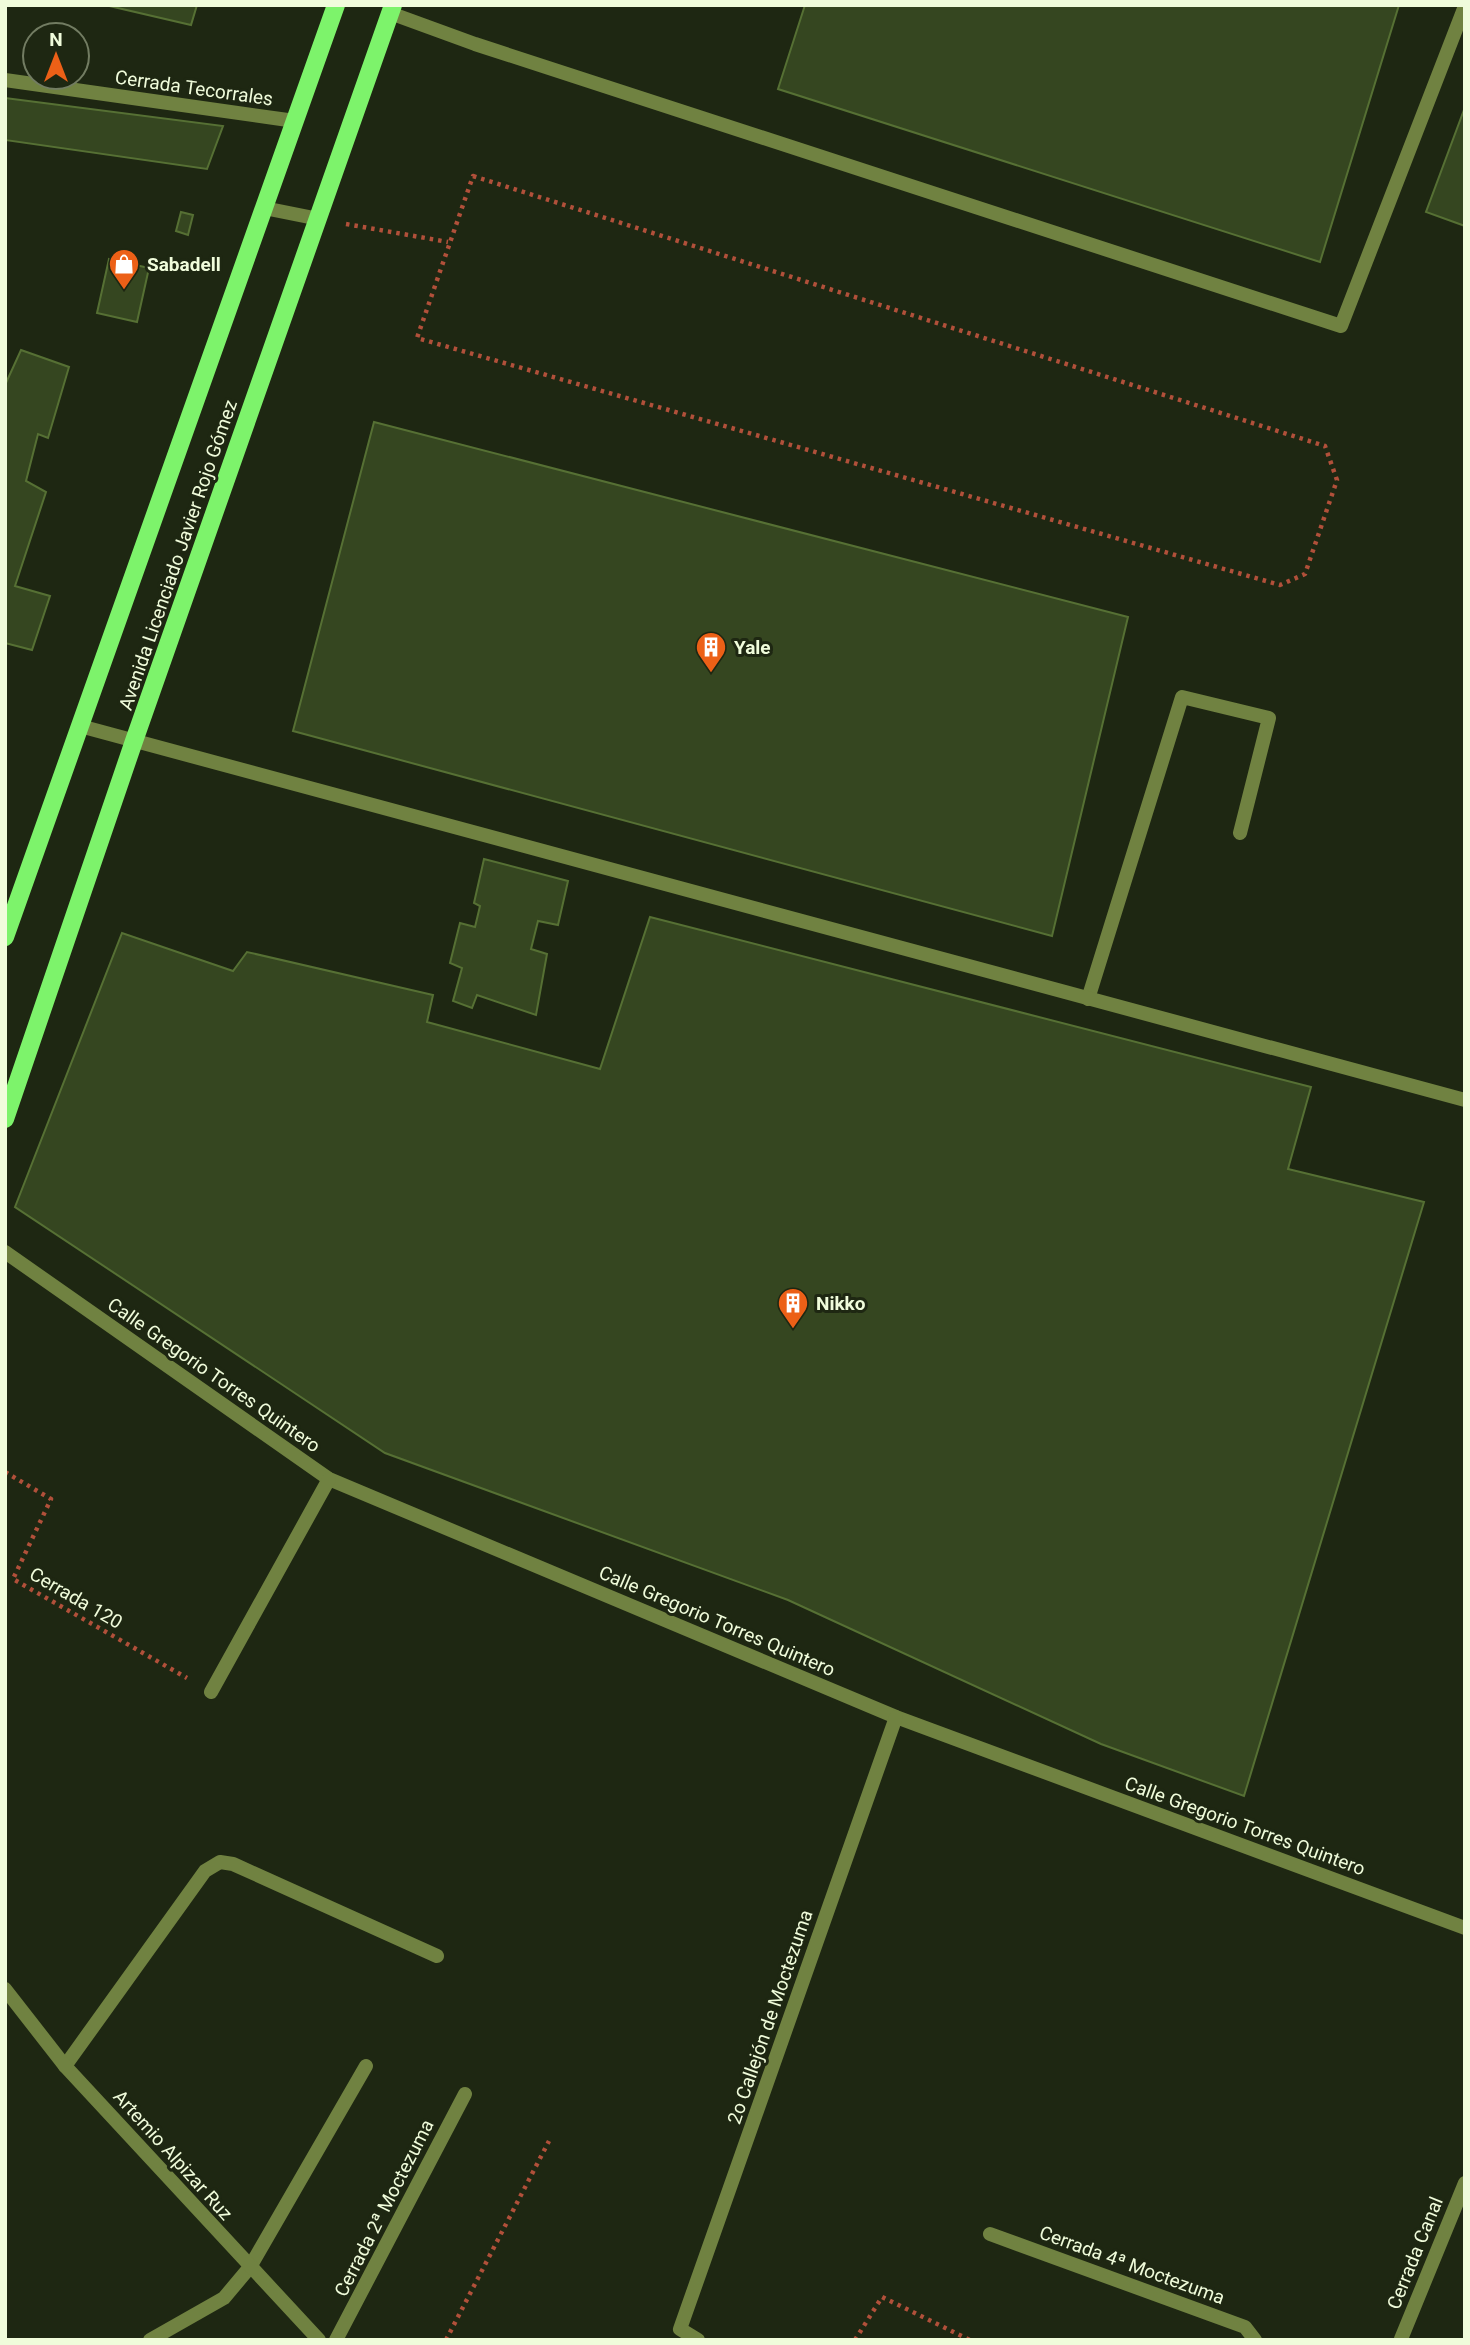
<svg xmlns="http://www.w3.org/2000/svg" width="1470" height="2345" font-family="Roboto,sans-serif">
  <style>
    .building { fill: #354620; stroke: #567034; stroke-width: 2 }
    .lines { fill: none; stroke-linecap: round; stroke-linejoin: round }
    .path { stroke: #b1503a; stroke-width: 4.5; stroke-dasharray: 3.5 5; stroke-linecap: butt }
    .service { stroke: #708241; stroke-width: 14 }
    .minor { stroke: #708241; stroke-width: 14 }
    .tertiary { stroke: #708241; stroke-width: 14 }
    .primary { stroke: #7df36b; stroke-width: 18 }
    .labels { text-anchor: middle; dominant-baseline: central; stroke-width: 6; stroke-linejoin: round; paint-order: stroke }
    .street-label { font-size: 19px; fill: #f0fcdb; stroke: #1e2712 }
    .poi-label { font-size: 19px; font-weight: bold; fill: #f0fcdb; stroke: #1e2712; text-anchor: start }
  </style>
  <rect width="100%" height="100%" fill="#1e2712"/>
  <g class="building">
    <polygon points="105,5 197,5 191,25"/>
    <polygon points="805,5 1399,5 1320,262 778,89"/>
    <polygon points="5,98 223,126 207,169 5,140"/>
    <polygon points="1465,107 1465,226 1426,212"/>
    <polygon points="181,212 193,215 188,235 176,231"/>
    <polygon points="109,259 149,268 137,322 97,313"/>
    <polygon points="21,350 69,367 48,438 38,434 26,481 46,492 15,586 50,596 32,650 5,643 5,385"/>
    <polygon points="374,422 1128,617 1052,936 293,731"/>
    <polygon points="484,859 568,881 558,925 538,921 531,949 547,954 536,1015 477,995 472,1008 453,1001 462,968 450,963 460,923 475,927 480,906 474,903"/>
    <polygon points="650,917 1311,1087 1288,1169 1424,1202 1244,1796 1101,1744 788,1600 385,1453 15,1207 122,933 233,971 247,952 433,995 427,1022 600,1069"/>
  </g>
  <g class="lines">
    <g class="path">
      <polygon points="473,176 1325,446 1337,480 1305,574 1280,585 417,338"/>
      <polyline points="346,224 448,242"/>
      <polyline points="5,1472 51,1499 13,1579 187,1678"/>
      <polyline points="446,2340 549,2141"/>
      <polyline points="855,2340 882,2297 970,2340"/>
    </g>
    <g class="service">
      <polyline points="390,13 475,44 1341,326 1465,6"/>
      <polyline points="264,208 319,219"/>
      <polyline points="1088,999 1182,697 1269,718 1240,833"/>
    </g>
    <g class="minor">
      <polyline points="5,80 295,121"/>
      <polyline points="80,726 1465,1100"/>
      <polyline points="5,1252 329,1479 896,1717 1465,1928"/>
      <polyline points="211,1692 329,1479"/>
      <polyline points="65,2066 205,1871 220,1862 233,1864 437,1956"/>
      <polyline points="990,2234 1245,2327 1255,2340"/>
      <polyline points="1401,2339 1465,2183"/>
      <polyline points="150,2340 224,2298 250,2267 366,2066"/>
      <polyline points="336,2340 465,2094"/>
      <polyline points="698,2340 680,2329 896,1717"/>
    </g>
    <polyline class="tertiary" points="5,1989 65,2066 319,2340"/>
    <g class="primary">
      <polyline points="5,937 336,5"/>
      <polyline points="5,1119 134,741 393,5"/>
    </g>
  </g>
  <defs>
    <g id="shop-pin" transform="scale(1.575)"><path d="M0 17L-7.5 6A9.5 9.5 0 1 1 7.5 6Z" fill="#ec6017" stroke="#1e2712"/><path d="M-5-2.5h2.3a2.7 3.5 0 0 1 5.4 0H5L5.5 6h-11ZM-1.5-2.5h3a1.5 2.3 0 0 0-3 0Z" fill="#fff"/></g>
    <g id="building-pin" transform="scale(1.575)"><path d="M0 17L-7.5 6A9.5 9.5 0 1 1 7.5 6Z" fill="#ec6017" stroke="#1e2712"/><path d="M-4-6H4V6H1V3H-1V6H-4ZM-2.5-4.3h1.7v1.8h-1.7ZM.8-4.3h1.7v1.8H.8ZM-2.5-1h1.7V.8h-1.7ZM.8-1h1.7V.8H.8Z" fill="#fff"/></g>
  </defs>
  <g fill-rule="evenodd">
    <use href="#shop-pin" x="124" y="264"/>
    <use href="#building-pin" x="711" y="647"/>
    <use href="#building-pin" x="793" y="1303"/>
  </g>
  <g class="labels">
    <g class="street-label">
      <text transform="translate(194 88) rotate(8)">Cerrada Tecorrales</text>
      <text transform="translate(178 555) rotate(-71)">Avenida Licenciado Javier Rojo Gómez</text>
      <text transform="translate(214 1375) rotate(35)">Calle Gregorio Torres Quintero</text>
      <text transform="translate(76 1598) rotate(30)">Cerrada 120</text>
      <text transform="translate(717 1621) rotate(23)">Calle Gregorio Torres Quintero</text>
      <text transform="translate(1245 1826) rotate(20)">Calle Gregorio Torres Quintero</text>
      <text transform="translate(770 2017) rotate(-71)">2o Callejón de Moctezuma</text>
      <text transform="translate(173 2155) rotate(48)">Artemio Alpizar Ruz</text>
      <text transform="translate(384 2208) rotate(-63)">Cerrada 2ª Moctezuma</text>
      <text transform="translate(1415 2253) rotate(-68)">Cerrada Canal</text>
      <text transform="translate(1132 2265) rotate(20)">Cerrada 4ª Moctezuma</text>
    </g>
    <g class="poi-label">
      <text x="147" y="264">Sabadell</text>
      <text x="734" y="647">Yale</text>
      <text x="816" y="1303">Nikko</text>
    </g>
  </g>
  <rect width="1470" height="2345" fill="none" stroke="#f0fcdb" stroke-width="14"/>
  <g transform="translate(56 56)"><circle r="33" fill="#1e2712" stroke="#727c62" stroke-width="2"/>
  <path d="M0-5L12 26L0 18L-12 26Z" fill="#ec6017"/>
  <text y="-10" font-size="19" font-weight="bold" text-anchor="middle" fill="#f0fcdb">N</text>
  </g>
</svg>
